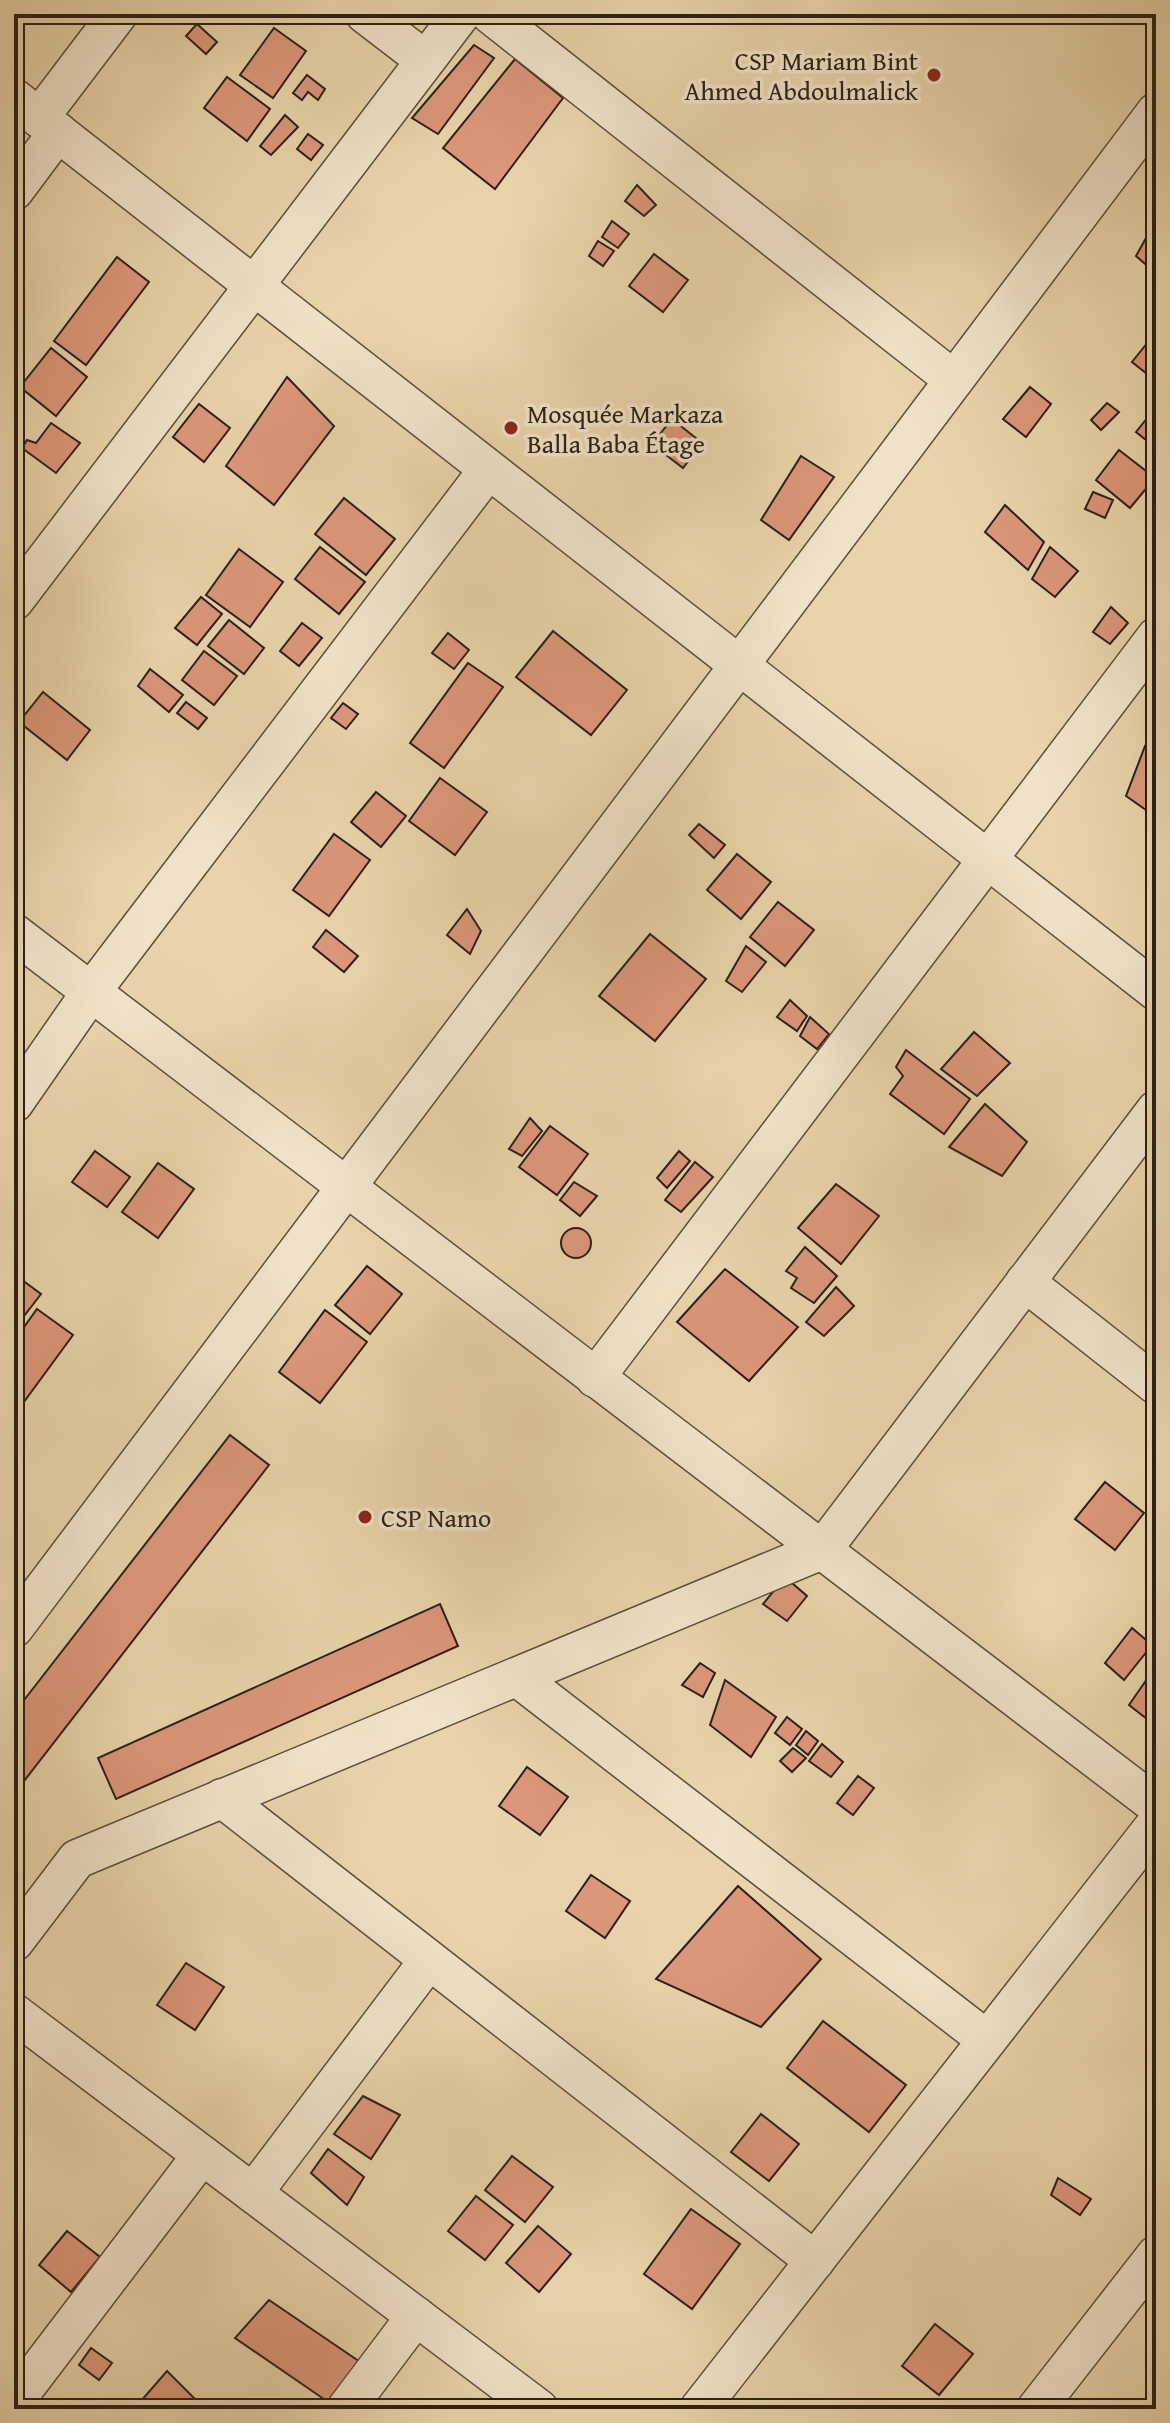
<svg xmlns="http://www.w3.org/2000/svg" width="1170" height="2423" font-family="'Gentium Book Plus',serif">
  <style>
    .building { fill: #dc967a; stroke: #2b2116; stroke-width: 2 }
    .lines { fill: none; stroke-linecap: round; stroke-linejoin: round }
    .minor-casing { stroke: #5a4e3b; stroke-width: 41 }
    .minor { stroke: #f0e2c8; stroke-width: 38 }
    .poi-dot { fill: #8f2418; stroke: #f0e2c8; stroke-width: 3 }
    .labels { text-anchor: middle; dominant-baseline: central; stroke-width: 7; stroke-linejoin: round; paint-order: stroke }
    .poi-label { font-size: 26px; fill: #2b2116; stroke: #f0e2c8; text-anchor: start }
  </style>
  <rect width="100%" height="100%" fill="#e8d3aa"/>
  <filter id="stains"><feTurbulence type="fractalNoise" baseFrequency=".0025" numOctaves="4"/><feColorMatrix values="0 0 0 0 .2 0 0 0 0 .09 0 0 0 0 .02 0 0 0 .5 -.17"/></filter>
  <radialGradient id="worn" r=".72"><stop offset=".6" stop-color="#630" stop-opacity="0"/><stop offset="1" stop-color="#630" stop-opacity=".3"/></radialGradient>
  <g class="building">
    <polygon points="197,24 217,42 206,54 186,36"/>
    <polygon points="274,28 306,51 273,98 240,75"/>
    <polygon points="474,45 494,58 438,134 412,118"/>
    <polygon points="515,59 563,98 495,189 443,148"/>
    <polygon points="307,75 325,89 318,100 308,92 302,100 293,93"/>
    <polygon points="227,77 270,109 247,141 204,108"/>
    <polygon points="285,115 298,127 271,155 260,146"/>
    <polygon points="308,134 323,145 311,160 297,149"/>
    <polygon points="637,185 656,205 644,216 625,201"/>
    <polygon points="1156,220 1156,264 1152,270 1136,256"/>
    <polygon points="612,221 629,234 618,248 602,237"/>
    <polygon points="598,241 614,251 603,266 589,256"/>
    <polygon points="654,254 688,280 663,312 629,286"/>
    <polygon points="117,257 149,282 86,365 54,341"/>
    <polygon points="1156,332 1156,381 1132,362"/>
    <polygon points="51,348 87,377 56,416 20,387"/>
    <polygon points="287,377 334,426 274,505 226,466"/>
    <polygon points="1030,387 1051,404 1026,437 1003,419"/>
    <polygon points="1107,403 1119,412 1101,430 1091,420"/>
    <polygon points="199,404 230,428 204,462 173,437"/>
    <polygon points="1156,407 1156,448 1136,432"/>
    <polygon points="672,419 702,443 683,468 652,444"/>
    <polygon points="51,423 80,443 56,473 22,448 27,440 36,443"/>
    <polygon points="1119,450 1155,478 1130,508 1096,480"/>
    <polygon points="801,456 834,477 789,540 761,520"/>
    <polygon points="1093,492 1113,500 1105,518 1085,509"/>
    <polygon points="344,498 395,539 366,575 315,534"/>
    <polygon points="1005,505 1044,542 1028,570 985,532"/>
    <polygon points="320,547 365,582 339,614 295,579"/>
    <polygon points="1050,547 1078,571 1055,597 1032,579"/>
    <polygon points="239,549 283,582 250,627 206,595"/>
    <polygon points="201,597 222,614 197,645 175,628"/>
    <polygon points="1111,607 1128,623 1110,644 1093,632"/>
    <polygon points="229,620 264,648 244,674 208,646"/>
    <polygon points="302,623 322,638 299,666 280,651"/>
    <polygon points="553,631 627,690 591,735 516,677"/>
    <polygon points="448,633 469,650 454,669 432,653"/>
    <polygon points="204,651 237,676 214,705 182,680"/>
    <polygon points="468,663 503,687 444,768 410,743"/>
    <polygon points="150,669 183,695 169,712 138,686"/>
    <polygon points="43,692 90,730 67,760 19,722"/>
    <polygon points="186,702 207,718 198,729 177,713"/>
    <polygon points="343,703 358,714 346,729 331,718"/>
    <polygon points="1145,746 1156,753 1156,817 1126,796"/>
    <polygon points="440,778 487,812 455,855 409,821"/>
    <polygon points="376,792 406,816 381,847 351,822"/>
    <polygon points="699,824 725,845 714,858 689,835"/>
    <polygon points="334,834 370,860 329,916 293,890"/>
    <polygon points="737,854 771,882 741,919 707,890"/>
    <polygon points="778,902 814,930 785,966 750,937"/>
    <polygon points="467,909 481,931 470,954 447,935"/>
    <polygon points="326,930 358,956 344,972 313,947"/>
    <polygon points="650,934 706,979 655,1041 599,996"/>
    <polygon points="746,946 766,962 742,992 726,981"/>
    <polygon points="790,1000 807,1016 797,1031 777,1017"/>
    <polygon points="810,1017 829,1034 817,1049 800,1036"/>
    <polygon points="974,1032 1010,1063 977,1096 941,1069"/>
    <polygon points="906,1050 970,1099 944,1134 890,1094 903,1076 896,1067"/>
    <polygon points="985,1104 1027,1142 1002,1176 949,1147"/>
    <polygon points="530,1118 542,1131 522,1156 509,1149"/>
    <polygon points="550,1126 588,1154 557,1195 519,1167"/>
    <polygon points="95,1151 130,1177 107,1207 72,1182"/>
    <polygon points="679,1151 690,1161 667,1188 657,1178"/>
    <polygon points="695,1162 713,1177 681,1212 665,1200"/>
    <polygon points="158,1163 194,1189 158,1238 122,1212"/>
    <polygon points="574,1182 597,1196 580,1216 560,1200"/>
    <polygon points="836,1184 879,1216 841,1264 798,1228"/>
    <circle cx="576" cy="1243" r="15"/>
    <polygon points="805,1247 837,1276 814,1303 791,1288 797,1278 786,1271"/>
    <polygon points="367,1266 402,1294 370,1334 335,1305"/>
    <polygon points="725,1269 798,1327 749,1381 677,1322"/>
    <polygon points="14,1274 41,1294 14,1329"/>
    <polygon points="836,1287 854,1306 824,1336 806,1322"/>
    <polygon points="37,1309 73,1335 18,1410 14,1407 14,1341"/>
    <polygon points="325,1310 367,1342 320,1403 279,1372"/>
    <polygon points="230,1435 269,1465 14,1794 14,1713"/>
    <polygon points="1105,1482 1144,1513 1115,1550 1075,1519"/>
    <polygon points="785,1577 807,1596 787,1621 763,1604"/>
    <polygon points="440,1604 458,1646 116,1799 98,1758"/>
    <polygon points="1132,1628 1152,1645 1124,1680 1105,1663"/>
    <polygon points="700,1663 715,1673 703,1697 682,1685"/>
    <polygon points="1156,1666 1156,1726 1129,1705"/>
    <polygon points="725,1680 776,1717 751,1757 710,1725"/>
    <polygon points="787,1717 802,1729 790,1745 775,1733"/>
    <polygon points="806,1731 818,1741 808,1755 796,1745"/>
    <polygon points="822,1744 843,1762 831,1777 809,1761"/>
    <polygon points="793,1748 806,1758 792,1772 780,1761"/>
    <polygon points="527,1767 568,1797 540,1835 499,1806"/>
    <polygon points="858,1776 874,1788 853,1815 837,1803"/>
    <polygon points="591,1875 630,1901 605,1938 566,1911"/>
    <polygon points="738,1886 821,1959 761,2027 656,1979"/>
    <polygon points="186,1963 224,1987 195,2030 157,2005"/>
    <polygon points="823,2021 906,2085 869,2132 787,2068"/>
    <polygon points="363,2096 400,2115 371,2159 334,2134"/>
    <polygon points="761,2114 799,2144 769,2181 731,2152"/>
    <polygon points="328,2149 364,2177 347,2205 311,2173"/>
    <polygon points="512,2156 553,2187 525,2222 485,2190"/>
    <polygon points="1058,2178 1091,2199 1080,2215 1051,2195"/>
    <polygon points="476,2196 513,2225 485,2260 448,2231"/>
    <polygon points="691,2209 740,2244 692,2309 644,2274"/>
    <polygon points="538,2226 571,2254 539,2292 506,2263"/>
    <polygon points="67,2231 100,2257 71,2292 39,2265"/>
    <polygon points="269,2300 363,2364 331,2404 235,2338"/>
    <polygon points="935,2324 973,2354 939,2395 902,2366"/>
    <polygon points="91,2348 112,2363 99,2380 79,2365"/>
    <polygon points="167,2371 198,2402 192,2409 134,2409"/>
  </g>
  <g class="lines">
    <g class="minor-casing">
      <g id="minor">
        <polyline points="365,14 425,60"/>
        <polyline points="490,14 954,380"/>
        <polyline points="14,98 1156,991"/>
        <polyline points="39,118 118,14"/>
        <polyline points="14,191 58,132"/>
        <polyline points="14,601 461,14"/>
        <polyline points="14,933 1156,1805"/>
        <polyline points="14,1103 91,992 488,470"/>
        <polyline points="1025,1282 1156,1385"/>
        <polyline points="595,1378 1156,637"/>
        <polyline points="14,1628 1156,112"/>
        <polyline points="517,1677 987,2040"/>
        <polyline points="222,1798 815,2261"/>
        <polyline points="14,1942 77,1859 822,1550 1156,1110"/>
        <polyline points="14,2013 539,2409"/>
        <polyline points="253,2193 429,1960"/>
        <polyline points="14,2402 202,2155"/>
        <polyline points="346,2409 416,2316"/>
        <polyline points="699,2409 1156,1824"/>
        <polyline points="1036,2409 1156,2255"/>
      </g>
    </g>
    <use href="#minor" class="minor"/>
  </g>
  <g class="poi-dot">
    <circle cx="934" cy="75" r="8"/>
    <circle cx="511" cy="428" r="8"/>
    <circle cx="365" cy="1517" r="8"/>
  </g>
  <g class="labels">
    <g class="poi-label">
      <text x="918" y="60" text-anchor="end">CSP Mariam Bint<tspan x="918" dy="30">Ahmed Abdoulmalick</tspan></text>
      <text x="527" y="413">Mosquée Markaza<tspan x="527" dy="30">Balla Baba Étage</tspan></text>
      <text x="381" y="1517">CSP Namo</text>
    </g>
  </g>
  <rect width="1170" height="2423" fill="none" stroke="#e8d3aa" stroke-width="48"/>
  <rect x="16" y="16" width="1138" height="2391" fill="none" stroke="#2b2116" stroke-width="4"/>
  <rect x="24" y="24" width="1122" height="2375" fill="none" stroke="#2b2116" stroke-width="2"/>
  <rect width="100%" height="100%" filter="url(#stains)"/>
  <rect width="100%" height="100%" fill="url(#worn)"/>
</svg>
